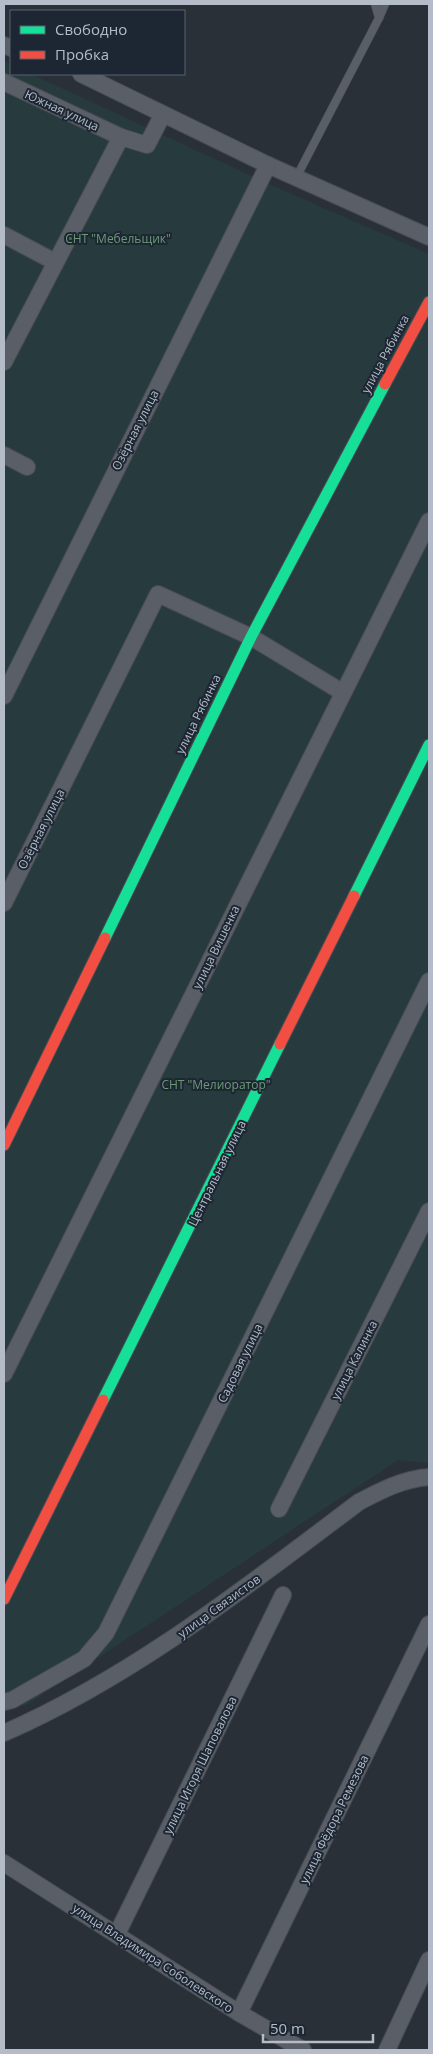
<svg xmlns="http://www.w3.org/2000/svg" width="433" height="2054" font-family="'Open Sans',sans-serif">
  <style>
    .green { fill: #273a3e }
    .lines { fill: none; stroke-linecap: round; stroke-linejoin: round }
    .lane-casing { stroke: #484c53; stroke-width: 9 }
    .street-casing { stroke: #484c53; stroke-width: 18 }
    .fast-casing { stroke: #484c53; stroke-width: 13 }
    .jam-casing { stroke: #484c53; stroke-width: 13 }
    .lane { stroke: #5a5e66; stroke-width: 8 }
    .street { stroke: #5a5e66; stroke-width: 16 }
    .fast { stroke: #16e098; stroke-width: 11 }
    .jam { stroke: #f24e42; stroke-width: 11 }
    .labels { text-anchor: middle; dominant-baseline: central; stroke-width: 4; stroke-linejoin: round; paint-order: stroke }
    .street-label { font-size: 12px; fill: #b4bcc9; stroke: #1d2633 }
    .park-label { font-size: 12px; fill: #6b9a76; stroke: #1d2633 }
  </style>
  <rect width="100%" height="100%" fill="#2a3038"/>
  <polygon class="green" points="4,61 11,64 11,74 31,74 271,185 429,254 429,1463 398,1460 28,1704 4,1712"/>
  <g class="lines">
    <g class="lane-casing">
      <g id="lane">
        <polyline points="379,18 385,4"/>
        <polyline points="296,178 379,18 375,4"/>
      </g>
    </g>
    <g class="street-casing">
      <g id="street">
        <polyline points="4,45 11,48"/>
        <polyline points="81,74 268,165 429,237"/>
        <polyline points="4,82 121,137"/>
        <polyline points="4,235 55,262"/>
        <polyline points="4,362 121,137 147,145 163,114"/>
        <polyline points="4,455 27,467"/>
        <polyline points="4,696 268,165"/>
        <polyline points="4,903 158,594 251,637 342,692"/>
        <polyline points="4,1374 429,521"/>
        <polyline points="279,1509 429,1211"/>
        <polyline points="4,1702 12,1700 84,1659 106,1633 429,981"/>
        <path d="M4,1733C134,1676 246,1587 359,1502C382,1490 403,1479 429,1477"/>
        <polyline points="4,1863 239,2013 303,2050"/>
        <polyline points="117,1934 283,1595"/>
        <polyline points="239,2013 429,1624"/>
        <polyline points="387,2050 429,1960"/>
      </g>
    </g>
    <g class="fast-casing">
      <g id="fast">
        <polyline points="354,896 429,745"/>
        <polyline points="105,938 251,637 385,384"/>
        <polyline points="103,1400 280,1044"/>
      </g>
    </g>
    <g class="jam-casing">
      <g id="jam">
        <polyline points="385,384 429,302"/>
        <polyline points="280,1044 354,896"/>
        <polyline points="4,1145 105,938"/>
        <polyline points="4,1599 103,1400"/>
      </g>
    </g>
    <use href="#lane" class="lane"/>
    <use href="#street" class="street"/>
    <use href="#fast" class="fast"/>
    <use href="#jam" class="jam"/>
  </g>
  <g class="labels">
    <g class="street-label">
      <text transform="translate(62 110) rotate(25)">Южная улица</text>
      <text transform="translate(385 354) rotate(-62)">улица Рябинка</text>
      <text transform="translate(135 430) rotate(-63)">Озёрная улица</text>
      <text transform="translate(198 714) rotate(-64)">улица Рябинка</text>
      <text transform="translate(41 829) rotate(-63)">Озёрная улица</text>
      <text transform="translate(216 947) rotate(-64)">улица Вишенка</text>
      <text transform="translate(217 1173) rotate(-64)">Центральная улица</text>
      <text transform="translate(354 1360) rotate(-63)">улица Калинка</text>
      <text transform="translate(240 1363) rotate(-64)">Садовая улица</text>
      <text transform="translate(219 1606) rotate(-36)">улица Связистов</text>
      <text transform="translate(200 1765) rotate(-64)">улица Игоря Шаповалова</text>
      <text transform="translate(334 1819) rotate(-64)">улица Фёдора Ремезова</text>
      <text transform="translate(153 1958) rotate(33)">улица Владимира Соболевского</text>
    </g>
    <g class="park-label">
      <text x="118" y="238">СНТ "Мебельщик"</text>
      <text x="216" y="1084">СНТ "Мелиоратор"</text>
    </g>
  </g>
  <rect width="433" height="2054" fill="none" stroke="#b4bcc9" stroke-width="10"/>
  <rect x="10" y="10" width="175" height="65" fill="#1d2633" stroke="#59626f"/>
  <rect x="20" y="26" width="25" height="8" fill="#16e098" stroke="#59626f"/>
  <text x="55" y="35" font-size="15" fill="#b4bcc9">Свободно</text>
  <rect x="20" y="51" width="25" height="8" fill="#f24e42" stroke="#59626f"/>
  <text x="55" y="60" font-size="15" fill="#b4bcc9">Пробка</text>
  <path d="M263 2034v8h110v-8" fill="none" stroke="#b4bcc9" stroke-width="2.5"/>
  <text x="270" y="2034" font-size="15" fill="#b4bcc9" stroke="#1d2633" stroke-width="4" paint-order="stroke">50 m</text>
</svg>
